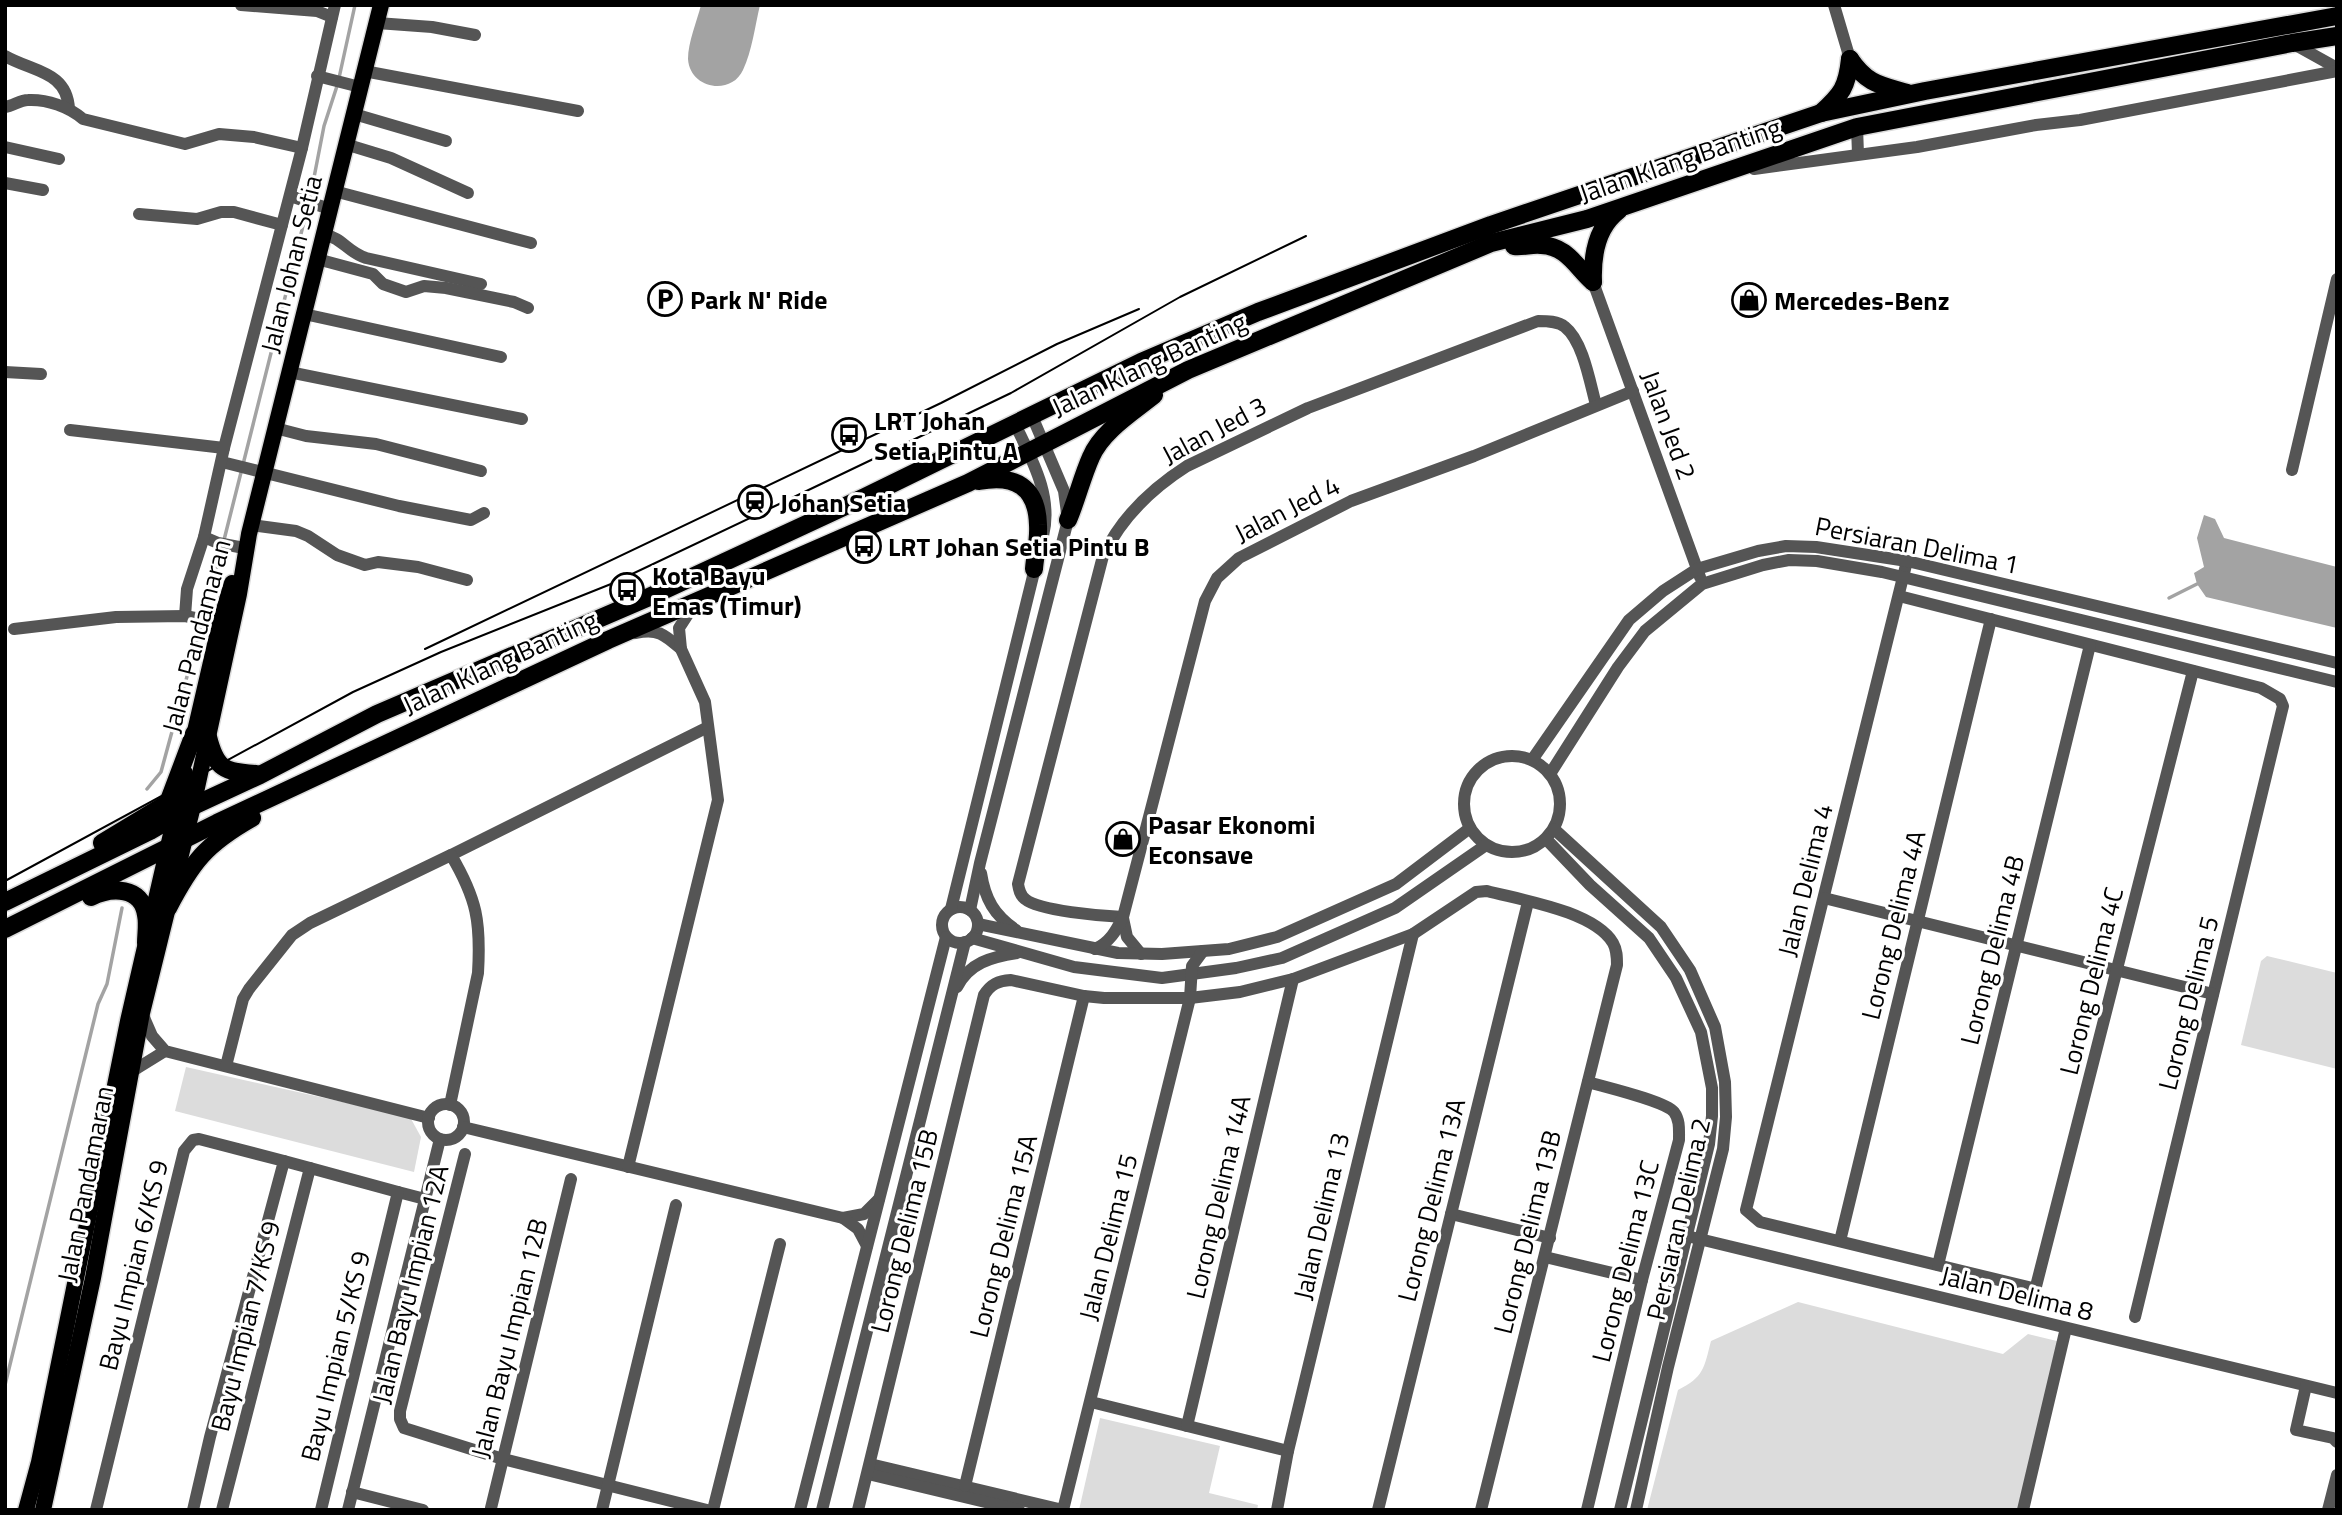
<svg xmlns="http://www.w3.org/2000/svg" width="2342" height="1515" font-family="'Titillium Web',sans-serif">
  <style>
    .green { fill: #dcdcdc }
    .water { fill: #a3a3a3 }
    .lines { fill: none; stroke-linecap: round; stroke-linejoin: round }
    .stream { stroke: #a3a3a3; stroke-width: 3.5 }
    .major-casing { stroke: #dbdbdb; stroke-width: 19 }
    .highway-casing { stroke: #dbdbdb; stroke-width: 21 }
    .minor { stroke: #555; stroke-width: 12 }
    .major { stroke: #000; stroke-width: 16 }
    .highway { stroke: #000; stroke-width: 18 }
    .tram { stroke: #000; stroke-width: 2 }
    .labels { text-anchor: middle; dominant-baseline: central; stroke-width: 6; stroke-linejoin: round; paint-order: stroke }
    .street-label { font-size: 26px; fill: #000; stroke: #fff }
    .poi-label { font-size: 26px; font-weight: bold; fill: #000; stroke: #fff; text-anchor: start }
  </style>
  <rect width="100%" height="100%" fill="#fff"/>
  <g class="green">
    <polygon points="2267,956 2337,973 2337,1069 2241,1045 2261,961"/>
    <polygon points="186,1067 410,1117 421,1137 414,1172 175,1111"/>
    <path d="M1798,1302L2003,1354L2028,1334L2061,1342L2020,1510H1647L1678,1390C1704,1377 1704,1368 1711,1341Z"/>
    <polygon points="1100,1418 1220,1446 1209,1493 1258,1505 1257,1510 1079,1510"/>
  </g>
  <g class="water">
    <path d="M701,5H760C755,26 752,51 743,70C731,96 690,89 688,59C688,42 697,21 701,5Z"/>
    <polygon points="2204,515 2215,519 2224,538 2337,567 2337,628 2206,597 2197,584 2194,573 2204,567 2197,538"/>
  </g>
  <g class="lines">
    <g class="stream">
      <polyline points="339,78 355,5"/>
      <polyline points="224,540 310,198 324,126 337,86"/>
      <polyline points="2169,598 2197,584"/>
      <polyline points="147,789 161,772 222,548"/>
      <polyline points="5,1385 98,1004 107,984 122,908"/>
    </g>
    <g class="major-casing">
      <g id="major">
        <polyline points="192,744 220,623 232,583"/>
        <polyline points="26,1510 39,1462 128,1021 185,773"/>
        <polyline points="43,1510 93,1278 142,1013 193,806 239,594 249,534 381,5"/>
      </g>
    </g>
    <g class="highway-casing">
      <g id="highway">
        <path d="M1850,59C1867,84 1880,85 1907,93"/>
        <path d="M1821,113C1842,94 1847,87 1850,59"/>
        <path d="M1514,246C1523,247 1532,244 1541,245C1567,246 1576,267 1593,282"/>
        <path d="M1593,282C1592,256 1596,228 1618,211"/>
        <path d="M979,481C1015,474 1037,487 1038,525C1039,540 1035,555 1034,569"/>
        <path d="M1068,520C1077,499 1082,477 1091,457C1102,431 1133,412 1154,395"/>
        <path d="M208,737C216,769 224,772 256,774"/>
        <polyline points="102,843 168,803 194,734"/>
        <path d="M91,897C111,887 142,886 146,915C148,924 146,934 146,943"/>
        <polyline points="5,902 150,831 193,806 260,775 377,714 647,598 865,497 1141,362 1258,312 1491,225 1821,113 1925,91 2337,16"/>
        <path d="M168,908C192,862 206,844 252,818"/>
        <polyline points="5,929 217,823 608,640 968,483 1188,370 1491,243 1587,219 1857,127 2292,43 2337,36"/>
      </g>
    </g>
    <g class="minor">
      <polyline points="241,5 317,11 332,17"/>
      <polyline points="1834,5 1850,59"/>
      <polyline points="377,23 432,27 475,35"/>
      <polyline points="2292,43 2337,68"/>
      <path d="M5,56C33,72 67,71 69,109"/>
      <polyline points="364,71 578,111"/>
      <polyline points="317,76 360,87"/>
      <path d="M5,107C13,106 20,100 28,100C47,99 69,107 83,119L185,144L219,134L254,137L302,148"/>
      <polyline points="354,114 446,141"/>
      <polyline points="1857,127 1858,154"/>
      <polyline points="345,144 391,158 468,193"/>
      <polyline points="5,147 59,159"/>
      <polyline points="1754,169 1917,147 2036,125 2080,120 2337,71"/>
      <polyline points="5,183 43,190"/>
      <polyline points="334,191 531,243"/>
      <polyline points="290,196 330,209"/>
      <polyline points="139,214 197,219 221,212 234,212 282,225"/>
      <path d="M323,234C343,238 347,252 366,258L481,284"/>
      <polyline points="317,259 373,274 383,284 406,292 424,286 446,288 514,302 528,308"/>
      <polyline points="1593,282 1700,577"/>
      <polyline points="304,314 501,357"/>
      <polyline points="5,372 41,374"/>
      <polyline points="289,372 522,419"/>
      <path d="M1015,424C1032,460 1053,496 1043,536"/>
      <polyline points="275,428 306,436 376,444 481,471"/>
      <polyline points="70,430 224,448"/>
      <polyline points="222,462 399,506 471,520 484,513"/>
      <polyline points="2292,470 2337,279"/>
      <polyline points="251,525 296,531 308,536 337,555 365,565 378,562 418,567 467,580"/>
      <polyline points="204,537 218,543 244,548"/>
      <polyline points="1907,561 1746,1210 1760,1222 2036,1289"/>
      <polyline points="1899,596 2261,688 2280,699 2283,706 2135,1317"/>
      <polyline points="185,616 187,589 204,537 224,448 302,148 335,5"/>
      <polyline points="14,629 116,617 185,616 220,623"/>
      <path d="M636,633C658,628 665,635 681,649"/>
      <circle cx="1512" cy="804" r="48"/>
      <polyline points="1532,760 1629,620 1663,591 1697,569 1758,551 1786,546 1816,547 1907,561 2337,663"/>
      <polyline points="1550,774 1618,667 1645,631 1702,584 1763,565 1789,560 1817,561 1882,572 2337,682"/>
      <polyline points="1554,829 1661,927 1690,970 1715,1027 1725,1082 1726,1117 1723,1149 1668,1367 1636,1510"/>
      <polyline points="1546,839 1590,885 1649,938 1676,978 1701,1032 1712,1088 1712,1116 1709,1144 1620,1510"/>
      <polyline points="451,855 708,727"/>
      <path d="M981,873C985,899 994,915 1016,930"/>
      <polyline points="1824,898 2213,994"/>
      <circle cx="960" cy="925" r="18"/>
      <polyline points="951,909 1036,564"/>
      <polyline points="970,910 980,863 1068,520 1064,491 1032,416"/>
      <path d="M1123,917C1102,916 1039,911 1025,899C1020,895 1019,890 1018,884L1103,556C1121,518 1151,489 1187,466L1308,408L1538,321C1547,321 1558,321 1565,327C1583,341 1590,383 1596,405"/>
      <polyline points="1123,918 1127,937 1141,954"/>
      <polyline points="978,924 1118,953 1162,954 1229,949 1277,937 1396,884 1470,828"/>
      <polyline points="972,938 1074,967 1162,978 1236,968 1282,958 1395,908 1486,845"/>
      <path d="M1095,949C1110,942 1116,931 1123,917L1205,601L1217,578L1239,558L1351,501L1474,456L1633,391"/>
      <path d="M957,987C969,963 991,957 1017,953"/>
      <polyline points="142,1013 152,1036 165,1051 429,1118"/>
      <path d="M226,1066L243,999L249,989L292,935L310,923L451,855C477,899 481,922 478,973L450,1105"/>
      <polyline points="131,1072 165,1051"/>
      <circle cx="446" cy="1122" r="18"/>
      <polyline points="463,1127 843,1218 864,1214 879,1199"/>
      <polyline points="465,1154 400,1411 400,1419 404,1428 503,1459 707,1510"/>
      <polyline points="284,1161 310,1168"/>
      <polyline points="628,1167 718,800 705,702 681,649 679,628 692,608 699,604"/>
      <polyline points="398,1192 425,1199"/>
      <polyline points="1451,1214 1550,1238"/>
      <polyline points="843,1218 858,1229 867,1246"/>
      <polyline points="1691,1237 2337,1393"/>
      <polyline points="1840,1241 1991,619"/>
      <polyline points="1545,1257 1642,1280"/>
      <polyline points="1938,1265 2090,645"/>
      <polyline points="2032,1302 2193,671"/>
      <polyline points="2306,1386 2296,1430 2333,1438 2337,1442"/>
      <polyline points="1091,1402 1288,1451"/>
      <polyline points="1187,1426 1293,979"/>
      <polyline points="870,1464 1063,1510 1190,998 1192,966 1203,951"/>
      <polyline points="868,1474 1019,1510"/>
      <polyline points="965,1486 1084,996"/>
      <polyline points="352,1492 423,1510"/>
      <polyline points="491,1508 571,1179"/>
      <polyline points="96,1510 184,1151 193,1140 199,1139 284,1161 210,1437 193,1510"/>
      <polyline points="222,1510 310,1168 398,1192 321,1510"/>
      <polyline points="348,1510 440,1139"/>
      <polyline points="602,1510 676,1205"/>
      <polyline points="713,1510 780,1244"/>
      <polyline points="800,1510 946,937"/>
      <polyline points="822,1510 965,942"/>
      <path d="M858,1510L984,995C991,984 998,981 1011,980L1084,996L1104,998H1190L1240,992L1293,979L1413,934L1476,892L1487,891C1521,900 1594,911 1613,943C1617,950 1617,957 1617,965L1481,1510"/>
      <polyline points="1277,1510 1288,1451 1413,934"/>
      <polyline points="1378,1510 1528,902"/>
      <path d="M1587,1510L1642,1280L1679,1140C1679,1130 1680,1120 1674,1112C1665,1101 1605,1087 1588,1082"/>
      <polyline points="2023,1510 2066,1328"/>
      <polyline points="2328,1510 2337,1475"/>
    </g>
    <use href="#major" class="major"/>
    <use href="#highway" class="highway"/>
    <g class="tram">
      <polyline points="425,649 941,403 1057,344 1139,309"/>
      <polyline points="5,881 353,692 441,652 611,584 773,507 1011,393 1180,297 1306,236"/>
    </g>
  </g>
  <defs>
    <g id="parking-ring" transform="scale(1.75)"><circle r="9.5" fill="#fff" stroke="#000" stroke-width="1.5"/><path d="M-3.5-5.5H1a3.5 3.5 0 0 1 0 7H-1V5.5H-3.5ZM-1-3.4V-.6H.8a1.4 1.4 0 0 0 0-2.8Z" fill="#000"/></g>
    <g id="shop-ring" transform="scale(1.75)"><circle r="9.5" fill="#fff" stroke="#000" stroke-width="1.5"/><path d="M-5-2.5h2.3a2.7 3.5 0 0 1 5.4 0H5L5.5 6h-11ZM-1.5-2.5h3a1.5 2.3 0 0 0-3 0Z" fill="#000"/></g>
    <g id="bus-ring" transform="scale(1.75)"><circle r="9.5" fill="#fff" stroke="#000" stroke-width="1.5"/><path d="M-5-6H5V4H4V6H2V4H-2V6H-4V4H-5ZM-3.5-4V0h7V-4ZM-3.5 1.2v1.5H-2V1.2ZM2 1.2v1.5H3.5V1.2Z" fill="#000"/></g>
    <g id="station-ring" transform="scale(1.75)"><circle r="9.5" fill="#fff" stroke="#000" stroke-width="1.5"/><path d="M-3-6H3Q5-6 5-4V2Q5 4 3 4L4.5 6H3L1.5 4h-3L-3 6H-4.5L-3 4Q-5 4-5 2V-4Q-5-6-3-6ZM-3.5-4v3h7v-3ZM-3.5 1v1.5H-2V1ZM2 1v1.5H3.5V1Z" fill="#000"/></g>
  </defs>
  <g fill-rule="evenodd">
    <use href="#parking-ring" x="665" y="299"/>
    <use href="#shop-ring" x="1749" y="300"/>
    <use href="#bus-ring" x="849" y="435"/>
    <use href="#station-ring" x="755" y="502"/>
    <use href="#bus-ring" x="864" y="546"/>
    <use href="#bus-ring" x="627" y="590"/>
    <use href="#shop-ring" x="1123" y="839"/>
  </g>
  <g class="labels">
    <g class="street-label">
      <text transform="translate(1680 160) rotate(-19)">Jalan Klang Banting</text>
      <text transform="translate(291 264) rotate(-76)">Jalan Johan Setia</text>
      <text transform="translate(1149 364) rotate(-25)">Jalan Klang Banting</text>
      <text transform="translate(1669 425) rotate(70)">Jalan Jed 2</text>
      <text transform="translate(1214 430) rotate(-28)">Jalan Jed 3</text>
      <text transform="translate(1287 509) rotate(-27)">Jalan Jed 4</text>
      <text transform="translate(1917 545) rotate(11)">Persiaran Delima 1</text>
      <text transform="translate(196 636) rotate(-75)">Jalan Pandamaran</text>
      <text transform="translate(500 662) rotate(-25)">Jalan Klang Banting</text>
      <text transform="translate(1805 880) rotate(-76)">Jalan Delima 4</text>
      <text transform="translate(1893 925) rotate(-76)">Lorong Delima 4A</text>
      <text transform="translate(1992 950) rotate(-76)">Lorong Delima 4B</text>
      <text transform="translate(2091 981) rotate(-76)">Lorong Delima 4C</text>
      <text transform="translate(2188 1003) rotate(-76)">Lorong Delima 5</text>
      <text transform="translate(85 1184) rotate(-79)">Jalan Pandamaran</text>
      <text transform="translate(1218 1197) rotate(-77)">Lorong Delima 14A</text>
      <text transform="translate(1431 1200) rotate(-76)">Lorong Delima 13A</text>
      <text transform="translate(1321 1216) rotate(-77)">Jalan Delima 13</text>
      <text transform="translate(1678 1219) rotate(-77)">Persiaran Delima 2</text>
      <text transform="translate(904 1231) rotate(-76)">Lorong Delima 15B</text>
      <text transform="translate(1527 1232) rotate(-76)">Lorong Delima 13B</text>
      <text transform="translate(1003 1236) rotate(-76)">Lorong Delima 15A</text>
      <text transform="translate(1108 1237) rotate(-76)">Jalan Delima 15</text>
      <text transform="translate(1625 1261) rotate(-76)">Lorong Delima 13C</text>
      <text transform="translate(133 1265) rotate(-76)">Bayu Impian 6/KS 9</text>
      <text transform="translate(410 1284) rotate(-76)">Jalan Bayu Impian 12A</text>
      <text transform="translate(2017 1293) rotate(14)">Jalan Delima 8</text>
      <text transform="translate(245 1326) rotate(-76)">Bayu Impian 7/KS 9</text>
      <text transform="translate(509 1338) rotate(-76)">Jalan Bayu Impian 12B</text>
      <text transform="translate(335 1356) rotate(-76)">Bayu Impian 5/KS 9</text>
    </g>
    <g class="poi-label">
      <text x="690" y="299">Park N' Ride</text>
      <text x="1774" y="300">Mercedes-Benz</text>
      <text x="874" y="420">LRT Johan<tspan x="874" dy="30">Setia Pintu A</tspan></text>
      <text x="780" y="502">Johan Setia</text>
      <text x="888" y="546">LRT Johan Setia Pintu B</text>
      <text x="652" y="575">Kota Bayu<tspan x="652" dy="30">Emas (Timur)</tspan></text>
      <text x="1148" y="824">Pasar Ekonomi<tspan x="1148" dy="30">Econsave</tspan></text>
    </g>
  </g>
  <rect width="2342" height="1515" fill="none" stroke="#000000" stroke-width="14"/>
</svg>
